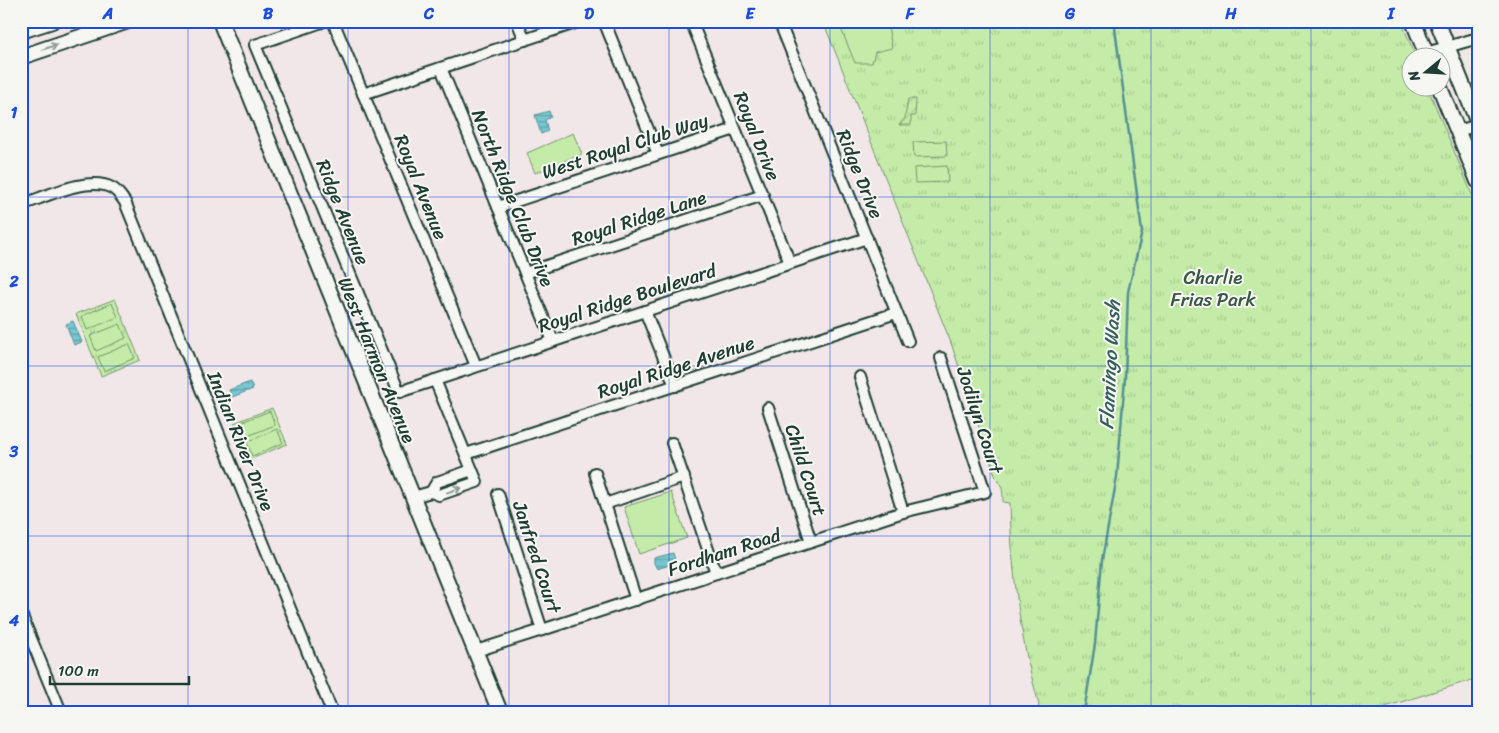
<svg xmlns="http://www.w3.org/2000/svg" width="1499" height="733" font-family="Sriracha,sans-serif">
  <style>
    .grass { fill: url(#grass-tufts); stroke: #72946e }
    .garden { fill: url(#garden-furrows); stroke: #72946e }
    .pitch { fill: #c4eca8; stroke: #72946e }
    .water { fill: url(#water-rules); stroke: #549093 }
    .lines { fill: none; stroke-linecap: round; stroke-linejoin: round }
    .stream { stroke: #549093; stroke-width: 2.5 }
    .minor-casing { stroke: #1f3d34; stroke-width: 14 }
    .major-casing { stroke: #1f3d34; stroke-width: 18 }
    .minor { stroke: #f6f6f2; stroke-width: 10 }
    .major { stroke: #f6f6f2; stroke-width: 14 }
    .oneway { stroke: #8a9a93 }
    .grid { fill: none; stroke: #1d4ed8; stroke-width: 1; stroke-opacity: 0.55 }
    .labels { text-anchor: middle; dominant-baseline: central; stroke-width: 4; stroke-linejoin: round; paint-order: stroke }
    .street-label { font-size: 19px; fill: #1f3d34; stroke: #f6f6f2 }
    .park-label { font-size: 19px; fill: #385745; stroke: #f6f6f2 }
    .water-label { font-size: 20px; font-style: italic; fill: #35605c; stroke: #f6f6f2 }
    .neatline { fill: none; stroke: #1d4ed8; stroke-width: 2 }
    .grid-label { font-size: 16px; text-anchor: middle; font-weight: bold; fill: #1d4ed8 }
  </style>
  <defs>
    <pattern id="grass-tufts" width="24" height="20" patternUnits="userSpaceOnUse" patternTransform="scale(1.25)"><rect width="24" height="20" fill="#c4eca8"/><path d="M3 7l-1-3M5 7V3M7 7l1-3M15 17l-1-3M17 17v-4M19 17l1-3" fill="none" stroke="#a8cb91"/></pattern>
    <pattern id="garden-furrows" width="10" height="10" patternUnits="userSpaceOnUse" patternTransform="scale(1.25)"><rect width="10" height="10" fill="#c4eca8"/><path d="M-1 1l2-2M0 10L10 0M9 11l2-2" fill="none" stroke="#a8cb91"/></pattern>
    <pattern id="water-rules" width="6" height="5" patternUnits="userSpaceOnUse" patternTransform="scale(1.25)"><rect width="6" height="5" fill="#77c7d2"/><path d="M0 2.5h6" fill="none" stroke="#61a3ab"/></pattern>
  </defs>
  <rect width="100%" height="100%" fill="#f2e7e8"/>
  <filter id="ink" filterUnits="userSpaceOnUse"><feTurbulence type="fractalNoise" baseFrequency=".02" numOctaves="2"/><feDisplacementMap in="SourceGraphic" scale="10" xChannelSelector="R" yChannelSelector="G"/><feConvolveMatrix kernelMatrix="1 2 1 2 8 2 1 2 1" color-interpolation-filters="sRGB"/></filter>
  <g filter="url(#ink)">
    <g class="grass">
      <path d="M823,21H1401L1416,57L1412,58V88H1428L1478,209V678L1369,712H1037L1039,705C1033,682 1027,660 1023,637C1015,593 1011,548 1010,503L1003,502C1003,492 1003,486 996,478L951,343Z"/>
      <polygon points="115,299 140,360 101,376 76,314"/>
      <polygon points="272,408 287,444 249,460 234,423"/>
    </g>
    <polygon class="garden" points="908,99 916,99 915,116 911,116 911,125 899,125 905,118"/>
    <g class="pitch">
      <polygon points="838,21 887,21 892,48 875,52 872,63 855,63"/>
      <polygon points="573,133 582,154 535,173 527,153"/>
      <polygon points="946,141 947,156 914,157 913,142"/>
      <polygon points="947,166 948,182 915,183 914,168"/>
      <polygon points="112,303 118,317 87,330 82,316"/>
      <polygon points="120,324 126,338 96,351 90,336"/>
      <polygon points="129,344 135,358 104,371 98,357"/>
      <polygon points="270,411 275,425 245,437 239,423"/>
      <polygon points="277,429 283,443 252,456 247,442"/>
      <polygon points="671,492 687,538 639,554 624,507"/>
    </g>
    <g class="water">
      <polygon points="549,111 551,117 545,120 548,131 541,134 535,115"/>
      <polygon points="73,321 82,342 74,345 66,324"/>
      <polygon points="250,382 253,389 232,397 229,390"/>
      <polygon points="673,553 676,563 657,569 654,563 654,558"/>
    </g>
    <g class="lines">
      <polyline class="stream" points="1084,712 1095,644 1102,560 1117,477 1125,378 1128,292 1142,232 1114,21"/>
      <g class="minor-casing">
        <g id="minor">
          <polyline points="325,21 255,45 399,392 867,238"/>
          <polyline points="333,21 476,366"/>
          <polyline points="517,21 525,40"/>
          <polyline points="604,21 658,154"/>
          <polyline points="691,21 790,263"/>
          <polyline points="779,21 908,341"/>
          <polyline points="1426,53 1478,38"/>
          <polyline points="441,68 553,341"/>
          <polyline points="363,94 581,21"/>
          <polyline points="1458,131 1478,125"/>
          <path d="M21,205C45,197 89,175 112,188C118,191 121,197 125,202L332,712"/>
          <polyline points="498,207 735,129"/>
          <polyline points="525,273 763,195"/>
          <polyline points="645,311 675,386"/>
          <polyline points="860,377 903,512"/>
          <polyline points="768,408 811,542"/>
          <polyline points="672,443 716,573"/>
          <polyline points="466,454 896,313"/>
          <polyline points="595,473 636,600"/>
          <polyline points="431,492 437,482 472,470"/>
          <polyline points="498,494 542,630"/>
          <polyline points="413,497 431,492 439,495 477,482 435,380"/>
          <polyline points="605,504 684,477"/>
          <polyline points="21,614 61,712"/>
          <polyline points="476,651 542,630 903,512 985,492 941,358"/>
        </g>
      </g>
      <g class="major-casing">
        <g id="major">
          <polyline points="220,21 500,712"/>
          <polyline points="1413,21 1428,58"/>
          <polyline points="1437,21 1478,123"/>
          <polyline points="21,31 52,21"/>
          <polyline points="21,57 128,21"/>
          <polyline points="1440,88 1478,181"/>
        </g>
      </g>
      <use href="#minor" class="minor"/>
      <use href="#major" class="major"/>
    </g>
    <defs><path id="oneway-shaft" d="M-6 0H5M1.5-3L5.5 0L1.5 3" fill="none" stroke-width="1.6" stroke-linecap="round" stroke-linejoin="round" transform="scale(1.25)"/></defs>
    <g class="oneway">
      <use href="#oneway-shaft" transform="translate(50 47) rotate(-19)"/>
      <use href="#oneway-shaft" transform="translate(454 490) rotate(-20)"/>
    </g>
  </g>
  <path class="grid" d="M188,21V712M348,21V712M509,21V712M669,21V712M830,21V712M990,21V712M1151,21V712M1311,21V712M21,197H1478M21,366H1478M21,536H1478"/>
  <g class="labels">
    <g class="street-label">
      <text transform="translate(757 136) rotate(68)">Royal Drive</text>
      <text transform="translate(625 146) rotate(-18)">West Royal Club Way</text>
      <text transform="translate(860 174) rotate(68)">Ridge Drive</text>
      <text transform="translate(421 187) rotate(68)">Royal Avenue</text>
      <text transform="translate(513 198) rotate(68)">North Ridge Club Drive</text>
      <text transform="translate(343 212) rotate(68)">Ridge Avenue</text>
      <text transform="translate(639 218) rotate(-18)">Royal Ridge Lane</text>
      <text transform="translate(627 298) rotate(-18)">Royal Ridge Boulevard</text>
      <text transform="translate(377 360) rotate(68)">West Harmon Avenue</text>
      <text transform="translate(676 367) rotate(-18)">Royal Ridge Avenue</text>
      <text transform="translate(980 420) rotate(72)">Jodilyn Court</text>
      <text transform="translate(241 441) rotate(68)">Indian River Drive</text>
      <text transform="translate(806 470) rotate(72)">Child Court</text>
      <text transform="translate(724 552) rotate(-18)">Fordham Road</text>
      <text transform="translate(537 557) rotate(72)">Janfred Court</text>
    </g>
    <g class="park-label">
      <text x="1213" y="277">Charlie<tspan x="1213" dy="22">Frias Park</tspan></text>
    </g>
    <g class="water-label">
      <text transform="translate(1110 365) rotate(-87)">Flamingo Wash</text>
    </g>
  </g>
  <rect width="1499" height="733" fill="none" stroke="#f6f6f2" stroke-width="55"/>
  <g transform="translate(1426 72) rotate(252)"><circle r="24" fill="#f6f6f2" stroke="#a0aca6"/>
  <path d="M0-4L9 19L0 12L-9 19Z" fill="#1f3d34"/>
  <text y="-8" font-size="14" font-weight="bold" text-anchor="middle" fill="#1f3d34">N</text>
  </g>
  <path d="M50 676v8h139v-8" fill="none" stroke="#1f3d34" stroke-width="2.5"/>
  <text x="58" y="676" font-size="15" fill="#1f3d34" stroke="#f6f6f2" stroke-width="4" paint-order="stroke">100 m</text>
  <rect x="28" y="28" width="1444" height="678" class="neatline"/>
  <g class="grid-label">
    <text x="108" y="19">A</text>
    <text x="268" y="19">B</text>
    <text x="429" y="19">C</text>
    <text x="589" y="19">D</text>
    <text x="750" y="19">E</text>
    <text x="910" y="19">F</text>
    <text x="1070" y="19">G</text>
    <text x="1231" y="19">H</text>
    <text x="1391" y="19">I</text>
    <text x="14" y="118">1</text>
    <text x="14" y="287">2</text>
    <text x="14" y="457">3</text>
    <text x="14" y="626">4</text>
  </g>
</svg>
